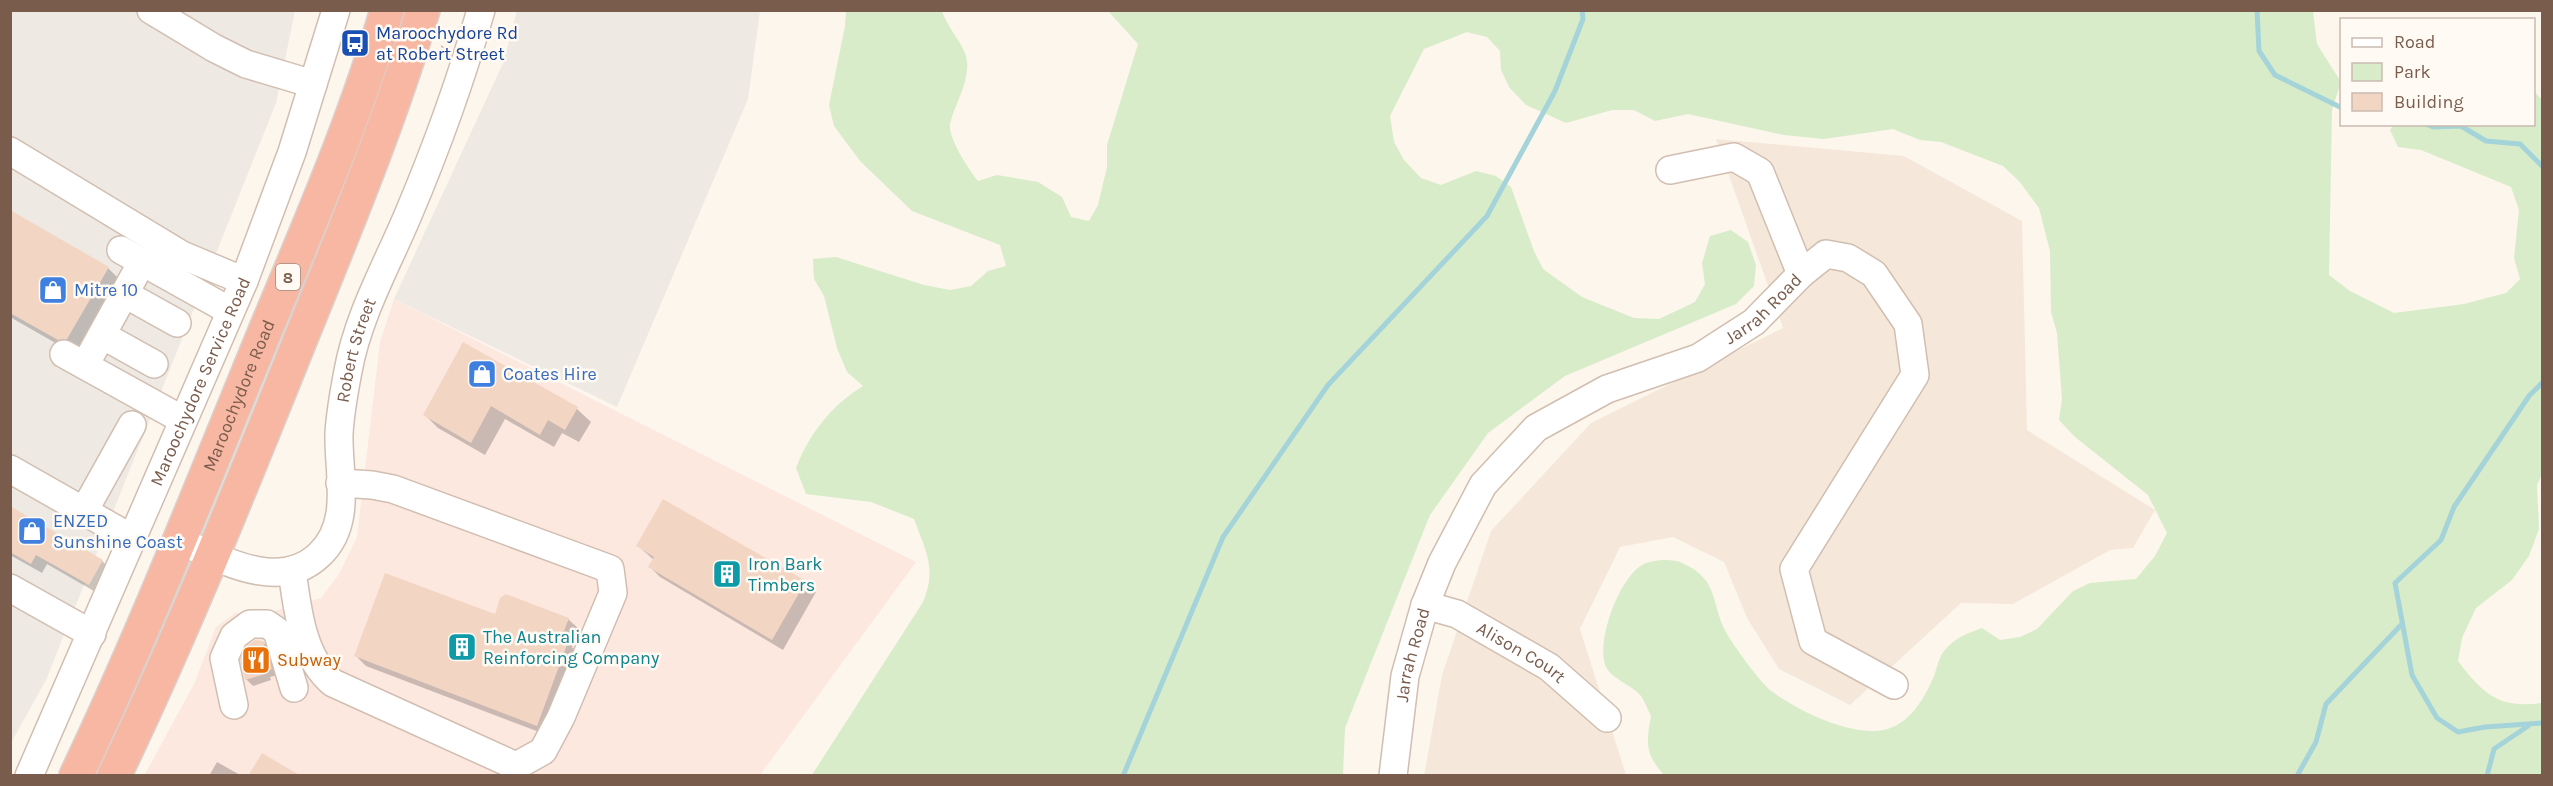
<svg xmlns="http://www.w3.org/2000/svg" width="2553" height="786" font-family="Karla,sans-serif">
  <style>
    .residential { fill: #f5e8da }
    .commercial { fill: #fde8e0 }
    .industrial { fill: #efe9e4 }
    .green { fill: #d8ecc9 }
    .shadow { fill: #0003 }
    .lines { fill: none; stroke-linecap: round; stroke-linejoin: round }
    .stream { stroke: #a5d3da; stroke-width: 5 }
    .building { fill: #f3d5c3 }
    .minor-casing { stroke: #d1beb0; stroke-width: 30 }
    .highway-casing { stroke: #dad1cd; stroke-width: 36 }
    .path { stroke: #d9b8a5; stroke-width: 3; stroke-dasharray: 1.5 4.5; stroke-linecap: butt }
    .minor { stroke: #fff; stroke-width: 27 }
    .highway { stroke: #f7b7a3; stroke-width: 33 }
    .labels { text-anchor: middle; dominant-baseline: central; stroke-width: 5; stroke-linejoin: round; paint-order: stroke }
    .shield { fill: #fffaf3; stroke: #a28b7f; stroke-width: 1.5 }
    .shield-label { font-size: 16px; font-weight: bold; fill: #7a5c4d }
    .transit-label { font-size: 18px; fill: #164399; stroke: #fffaf3; text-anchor: start }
    .shop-label { font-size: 18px; fill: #366cbe; stroke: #fffaf3; text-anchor: start }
    .street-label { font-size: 18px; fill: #7a5c4d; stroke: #fffaf3 }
    .culture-label { font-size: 18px; fill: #0d838f; stroke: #fffaf3; text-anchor: start }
    .food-label { font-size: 18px; fill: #c56008; stroke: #fffaf3; text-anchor: start }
  </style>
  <rect width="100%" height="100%" fill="#fdf6ec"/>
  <polygon class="residential" points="1716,139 1904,156 2022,221 2027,430 2155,510 2133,548 2110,550 2013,604 1961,603 1850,705 1779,669 1747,618 1724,562 1673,537 1620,547 1580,629 1626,775 1424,776 1442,675 1491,531 1591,423 1783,328"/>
  <polygon class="commercial" points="394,299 916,562 760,775 144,776 194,684 216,627 235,613 263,614 321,598 339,574 357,537 380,342"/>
  <g class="industrial">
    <polygon points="517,10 760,11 748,99 617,407 394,299 504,61"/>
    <polygon points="11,11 295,11 276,103 46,680 11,743"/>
  </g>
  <path class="green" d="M846,11H942C947,27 962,42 966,56C972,79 955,102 950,124C948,138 969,170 978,181L997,175L1038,182L1062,197L1071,217L1089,221L1098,205L1107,167V145L1138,44L1108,11H2313L2317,44L2341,82L2332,110L2329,275L2350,291L2394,313L2464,304L2506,293L2520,279L2514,258L2519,210L2511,187L2421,150L2398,147L2390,130L2393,125L2534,124V91L2542,100V474L2537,485L2539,529L2529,556L2512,580L2476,608L2462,638L2458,661C2483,694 2499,709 2542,703V775H1664C1645,753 1646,744 1651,716C1648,710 1645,702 1641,696C1632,685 1612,679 1606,667C1595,643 1619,578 1642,565C1652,560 1671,558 1682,563C1720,579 1711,606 1726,632C1733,645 1760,682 1770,690C1796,710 1842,732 1875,731C1906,730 1923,702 1934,676C1937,668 1939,657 1944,651C1954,638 1968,633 1982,628L2000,640L2020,637L2037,629L2073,591L2090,583L2136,579L2155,556L2167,533L2148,495L2075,437L2059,420L2062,399L2057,333L2051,312L2050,251L2039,208L2019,181L2003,166L1941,142L1920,140L1893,129L1824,139L1784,135L1688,114L1655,121L1634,110H1612L1566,123L1526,105L1509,87L1501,70L1500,51L1487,37L1467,32L1424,49L1390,116L1394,142L1404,160L1421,178L1441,185L1476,171L1496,176L1511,187L1534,251L1543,269L1582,297L1634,318L1659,319L1695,302L1705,284L1702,263L1710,236L1731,230L1748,242L1756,265L1754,286L1736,304L1565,376L1488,433L1430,515L1345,728L1343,775H812L923,602C937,568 926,552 914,519L871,502L806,494L796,468C809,434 832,405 863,386L847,372L837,348L824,296L814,279L813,259L836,257L924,285L950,290L971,286L988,271L1006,266L1000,245L912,211L860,161L834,126L829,105L845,26Z"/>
  <g class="shadow">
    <polygon points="10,212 108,268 122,282 80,352 73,353 10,317"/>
    <polygon points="463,344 577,409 591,422 579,442 562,433 554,447 505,419 485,455 438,428 425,415"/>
    <polygon points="663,501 805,582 816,592 783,650 660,577 650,567 654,560 638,546"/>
    <polygon points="10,514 102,561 113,571 99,594 47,564 42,573 10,555"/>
    <polygon points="496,616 568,619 579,629 572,647 578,653 547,735 366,666 355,655"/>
    <polygon points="263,642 270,649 278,675 270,677 271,680 253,686 246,679"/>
    <polygon points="217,762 242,776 209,776"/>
  </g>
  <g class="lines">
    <g class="stream">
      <polyline points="2257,10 2259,51 2275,75 2342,108"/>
      <polyline points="2426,124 2433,127 2461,126 2486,141 2520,144 2542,166"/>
      <polyline points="2542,383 2529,396 2454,507 2441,540 2395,583 2412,675 2437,718 2458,732 2485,727 2542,723"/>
      <polyline points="1123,776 1223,537 1328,385 1487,216 1555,91 1583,19 1582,10"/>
      <polyline points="2297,776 2316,742 2326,704 2402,624"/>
      <polyline points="2487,776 2494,749 2528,726"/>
    </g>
  </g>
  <g class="building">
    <polygon points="10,210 109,267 67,339 58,340 10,313"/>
    <polygon points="463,342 578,407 565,430 548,420 540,435 491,406 471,443 423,415"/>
    <polygon points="663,499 806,581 772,640 648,567 654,557 636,546"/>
    <polygon points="10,506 103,560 89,585 36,555 31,564 10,552"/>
    <polygon points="385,573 495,614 500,598 506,594 569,618 561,639 568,642 537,726 354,656"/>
    <polygon points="255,640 263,641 272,669 264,671 265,674 245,680 240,660 247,646"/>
    <polygon points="262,753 301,776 248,776"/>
  </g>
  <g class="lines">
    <g class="minor-casing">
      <g id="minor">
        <polyline points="151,10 214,48 246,64 313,84"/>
        <polyline points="10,151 182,255 244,281"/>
        <polyline points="1670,170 1734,157 1760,172 1801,274"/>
        <polyline points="121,250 230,311"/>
        <polyline points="125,294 177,323"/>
        <polyline points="102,335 154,364"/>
        <polyline points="64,354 183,420"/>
        <polyline points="85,365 142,262"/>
        <polyline points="10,469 133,539"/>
        <polyline points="84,511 132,425"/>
        <path id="s1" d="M180,541C221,559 279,593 319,555C353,524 338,474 339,434C340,413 344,392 348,371C358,316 386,267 408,215C436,149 461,80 481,10"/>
        <path d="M292,570C297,607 302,658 333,683L516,766L543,751L561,717L613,593L610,569L393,489L372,485L340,483"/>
        <polyline points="10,588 92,634"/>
        <path id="s2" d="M1425,605L1457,614L1549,667L1607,718"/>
        <polyline points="234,705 224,658 234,636 250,624 267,624 277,631 294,688"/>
        <path id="s3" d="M29,776L244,281L292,152L336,10"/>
        <path id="s4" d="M1393,776L1405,676L1425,605L1442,563L1483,485L1536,428L1607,389L1698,358L1754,322L1801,274L1826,254L1848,258L1874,274L1908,324L1915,375L1794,569L1813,641L1894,685"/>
      </g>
    </g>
    <g class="highway-casing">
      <g id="highway">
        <path id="s5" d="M76,776C144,633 201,487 261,341C306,232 354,124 387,10"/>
        <path d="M114,776C179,641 235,502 291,363C338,246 387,131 423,10"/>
      </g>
    </g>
    <polyline class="path" points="438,52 447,41"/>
    <use href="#minor" class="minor"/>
    <use href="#highway" class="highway"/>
  </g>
  <defs>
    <g id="bus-square" transform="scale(1.5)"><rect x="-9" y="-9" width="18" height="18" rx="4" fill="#1a4fb4" stroke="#fffaf3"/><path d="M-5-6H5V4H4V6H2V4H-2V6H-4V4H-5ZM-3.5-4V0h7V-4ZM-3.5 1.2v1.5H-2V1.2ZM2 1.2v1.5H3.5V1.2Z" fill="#fff"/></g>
    <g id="shop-square" transform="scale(1.5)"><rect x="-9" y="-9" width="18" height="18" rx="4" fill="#3f7fe0" stroke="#fffaf3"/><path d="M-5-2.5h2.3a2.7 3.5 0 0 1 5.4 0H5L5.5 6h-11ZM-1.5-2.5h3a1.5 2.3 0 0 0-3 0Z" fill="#fff"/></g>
    <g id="building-square" transform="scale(1.5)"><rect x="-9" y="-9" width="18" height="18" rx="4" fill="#0f9aa8" stroke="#fffaf3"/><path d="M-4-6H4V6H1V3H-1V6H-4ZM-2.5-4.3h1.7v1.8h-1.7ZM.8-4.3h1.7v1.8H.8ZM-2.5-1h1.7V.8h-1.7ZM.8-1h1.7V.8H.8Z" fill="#fff"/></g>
    <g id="restaurant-square" transform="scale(1.5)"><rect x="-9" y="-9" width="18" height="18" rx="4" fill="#e8710a" stroke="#fffaf3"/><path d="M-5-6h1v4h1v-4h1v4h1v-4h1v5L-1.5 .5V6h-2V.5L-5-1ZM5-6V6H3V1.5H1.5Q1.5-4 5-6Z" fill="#fff"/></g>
  </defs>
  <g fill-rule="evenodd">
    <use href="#bus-square" x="355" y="43"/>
    <use href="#shop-square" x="53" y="290"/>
    <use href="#shop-square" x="482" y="374"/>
    <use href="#shop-square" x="32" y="531"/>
    <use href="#building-square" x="727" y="574"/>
    <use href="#building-square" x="462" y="647"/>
    <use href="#restaurant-square" x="256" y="660"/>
  </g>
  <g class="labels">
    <rect class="shield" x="276" y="264" width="24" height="26" rx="4.5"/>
    <g class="shield-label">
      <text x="288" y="277">8</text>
    </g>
    <g class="transit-label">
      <text x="376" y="33">Maroochydore Rd<tspan x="376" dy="21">at Robert Street</tspan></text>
    </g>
    <g class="shop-label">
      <text x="74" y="290">Mitre 10</text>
      <text x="503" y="374">Coates Hire</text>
      <text x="53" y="521">ENZED<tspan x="53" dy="21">Sunshine Coast</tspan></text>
    </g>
    <g class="street-label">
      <text stroke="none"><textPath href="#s4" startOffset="645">Jarrah Road</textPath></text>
      <text stroke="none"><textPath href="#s1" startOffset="362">Robert Street</textPath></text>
      <text stroke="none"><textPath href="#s3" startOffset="430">Maroochydore Service Road</textPath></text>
      <text stroke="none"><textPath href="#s5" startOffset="414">Maroochydore Road</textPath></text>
      <text stroke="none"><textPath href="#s2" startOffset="108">Alison Court</textPath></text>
      <text stroke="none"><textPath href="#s4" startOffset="123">Jarrah Road</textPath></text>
    </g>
    <g class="culture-label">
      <text x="748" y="564">Iron Bark<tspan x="748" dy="21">Timbers</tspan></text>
      <text x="483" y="637">The Australian<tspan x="483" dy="21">Reinforcing Company</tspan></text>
    </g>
    <g class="food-label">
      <text x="277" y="660">Subway</text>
    </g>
  </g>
  <rect width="2553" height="786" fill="none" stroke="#7a5c4d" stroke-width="24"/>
  <rect x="2340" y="18" width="195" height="108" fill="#fffaf3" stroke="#cabbb1" stroke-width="1.5"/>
  <rect x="2352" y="38" width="30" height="9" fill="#ffffff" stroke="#cabbb1" stroke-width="1.5"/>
  <text x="2394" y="48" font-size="18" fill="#7a5c4d">Road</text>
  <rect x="2352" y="63" width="30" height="18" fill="#d8ecc9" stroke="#cabbb1" stroke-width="1.5"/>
  <text x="2394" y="78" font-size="18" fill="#7a5c4d">Park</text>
  <rect x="2352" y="93" width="30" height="18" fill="#f3d5c3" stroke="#cabbb1" stroke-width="1.5"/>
  <text x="2394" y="108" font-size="18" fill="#7a5c4d">Building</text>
</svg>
